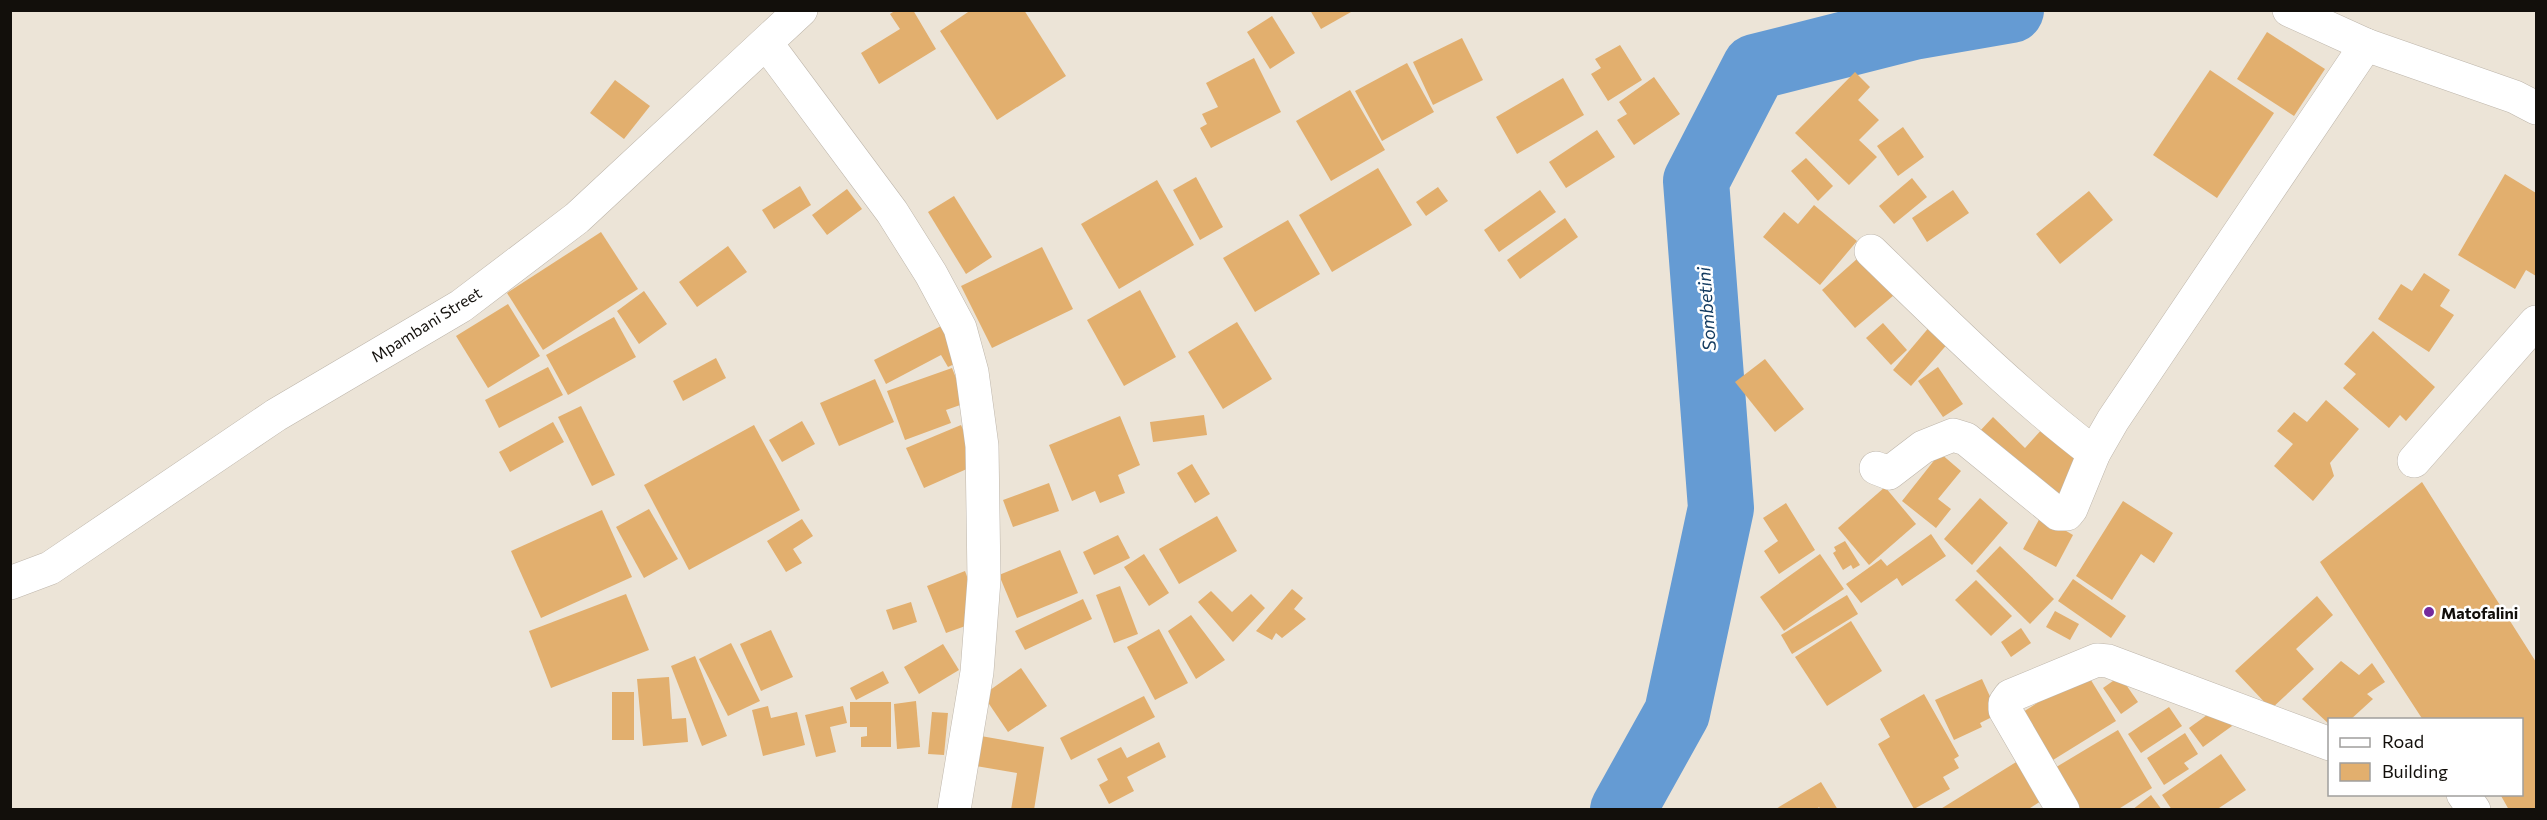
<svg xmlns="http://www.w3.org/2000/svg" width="2547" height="820" font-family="Commissioner,sans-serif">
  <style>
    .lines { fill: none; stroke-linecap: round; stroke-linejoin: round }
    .river { stroke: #659bd3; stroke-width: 66 }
    .building { fill: #e2af6e }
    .minor-casing { stroke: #beb6ab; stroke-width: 34 }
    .minor { stroke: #fff; stroke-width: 33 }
    .poi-dot { fill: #752a9c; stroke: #fff; stroke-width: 2 }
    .labels { text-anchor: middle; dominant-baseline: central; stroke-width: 5; stroke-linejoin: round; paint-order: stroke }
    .street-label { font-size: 16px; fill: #120f0b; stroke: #fff }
    .poi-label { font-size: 16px; font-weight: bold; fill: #120f0b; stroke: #fff; text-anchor: start }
    .water-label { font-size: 18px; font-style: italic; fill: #123a5f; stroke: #fff }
  </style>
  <rect width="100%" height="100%" fill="#ece4d7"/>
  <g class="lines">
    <polyline class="river" points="1623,810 1677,713 1721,508 1696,181 1755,67 1913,27 2011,10"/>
  </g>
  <g class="building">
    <polygon points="896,10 913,10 936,49 879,84 861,53 900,29 890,14"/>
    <polygon points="971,10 1024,10 1066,76 997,120 940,31"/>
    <polygon points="1310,10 1350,10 1351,12 1321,29"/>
    <polygon points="1272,16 1295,53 1270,69 1247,32"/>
    <polygon points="2267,32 2325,69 2294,116 2237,79"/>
    <polygon points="1462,38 1483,80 1433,105 1413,62"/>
    <polygon points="1620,45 1642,80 1608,101 1591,74 1601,68 1595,59"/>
    <polygon points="1254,58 1281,112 1211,148 1200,128 1207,124 1202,114 1218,107 1206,83"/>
    <polygon points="1407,63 1434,112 1382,141 1355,91"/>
    <polygon points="2210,70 2274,113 2217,198 2153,155"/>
    <polygon points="1855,72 1870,87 1858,100 1879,120 1859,140 1877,157 1849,185 1795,133"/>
    <polygon points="1654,77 1680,114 1634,145 1617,120 1627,114 1619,102"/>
    <polygon points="1563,78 1584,115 1517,154 1496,117"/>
    <polygon points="615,80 650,106 624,139 590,113"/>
    <polygon points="1350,90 1385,150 1331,181 1296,121"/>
    <polygon points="1903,127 1924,157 1898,176 1877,146"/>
    <polygon points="1597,130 1615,157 1566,188 1549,162"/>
    <polygon points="1806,158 1833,186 1818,201 1791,171"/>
    <polygon points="1378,168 1412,225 1332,272 1299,215"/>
    <polygon points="2505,174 2536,193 2536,276 2526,270 2515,289 2458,255"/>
    <polygon points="1196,177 1223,227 1200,240 1173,190"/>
    <polygon points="1912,178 1927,197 1894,224 1879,206"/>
    <polygon points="1157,180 1194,245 1119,289 1081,224"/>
    <polygon points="800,186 811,205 774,229 762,210"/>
    <polygon points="1438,187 1448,201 1426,216 1416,202"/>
    <polygon points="847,189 862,209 827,235 812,215"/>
    <polygon points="1540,190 1556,212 1499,252 1484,230"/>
    <polygon points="1953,190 1969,213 1927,242 1912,218"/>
    <polygon points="2089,191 2113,220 2060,264 2036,234"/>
    <polygon points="954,196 992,257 966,274 928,212"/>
    <polygon points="1814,205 1857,241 1820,285 1763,237 1784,212 1798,224"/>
    <polygon points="1565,218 1578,237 1520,279 1507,260"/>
    <polygon points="1288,220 1320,274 1255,312 1223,258"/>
    <polygon points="601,232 638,289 543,350 507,293"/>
    <polygon points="728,246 747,272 697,307 679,282"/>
    <polygon points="1042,247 1073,309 992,348 961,286"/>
    <polygon points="1866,251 1900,290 1855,328 1822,290"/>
    <polygon points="2424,273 2450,290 2440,306 2454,315 2429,352 2378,319 2401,284 2412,291"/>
    <polygon points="1140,290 1176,357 1124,386 1087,320"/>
    <polygon points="644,291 667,324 639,344 617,311"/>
    <polygon points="508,304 540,356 488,388 456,336"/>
    <polygon points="614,317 636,357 568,395 546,355"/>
    <polygon points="1237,322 1272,379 1223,409 1188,352"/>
    <polygon points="1883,323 1907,350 1891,365 1866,338"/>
    <polygon points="945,324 963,360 948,367 941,355 886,384 874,360"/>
    <polygon points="1931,325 1950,341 1911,386 1893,370"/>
    <polygon points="2373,331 2435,387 2406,421 2400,415 2389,428 2343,388 2356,374 2344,364"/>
    <polygon points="716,358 726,378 683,401 673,381"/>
    <polygon points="1765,359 1804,409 1775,432 1735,382"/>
    <polygon points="548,367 563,395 499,428 485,400"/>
    <polygon points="1938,367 1963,404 1943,417 1918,381"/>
    <polygon points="952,368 966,403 946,410 951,423 905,440 887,391"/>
    <polygon points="875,379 894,422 839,446 820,403"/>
    <polygon points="2326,400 2359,429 2330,463 2334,476 2313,501 2274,466 2293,444 2277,431 2294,412 2307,422"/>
    <polygon points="581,406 615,475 592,486 558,417"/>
    <polygon points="1204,415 1207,435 1153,442 1150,422"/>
    <polygon points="1120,416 1140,465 1118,475 1125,493 1100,503 1095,491 1072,501 1049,445"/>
    <polygon points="1993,417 2025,448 2043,428 2084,466 2053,500 1979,432"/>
    <polygon points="802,421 815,444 782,462 769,440"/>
    <polygon points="553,422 564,442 510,472 499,452"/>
    <polygon points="754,425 800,510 689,570 644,485"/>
    <polygon points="961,425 978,464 924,488 906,448"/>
    <polygon points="1940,453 1961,471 1938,499 1951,509 1936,528 1902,501"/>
    <polygon points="1192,464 1210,494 1195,503 1177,473"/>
    <polygon points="2422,482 2536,662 2536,810 2509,810 2500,794 2522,794 2522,720 2423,720 2320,562"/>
    <polygon points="1049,483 1059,511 1013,527 1003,500"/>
    <polygon points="1885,487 1916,524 1869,565 1838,528"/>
    <polygon points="1980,498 2008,523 1972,565 1944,539"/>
    <polygon points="2123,501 2173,533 2154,563 2141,554 2112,600 2076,576"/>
    <polygon points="1786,503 1815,550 1779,574 1764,551 1778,541 1763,518"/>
    <polygon points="649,509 678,559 644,578 616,527"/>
    <polygon points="602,510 632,577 541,618 511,551"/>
    <polygon points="1217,516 1237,551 1179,584 1159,549"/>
    <polygon points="2041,516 2073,535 2056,567 2023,549"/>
    <polygon points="802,519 813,536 793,549 802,563 786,572 767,541"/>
    <polygon points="1931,534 1946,556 1902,586 1897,578 1861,603 1846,584 1881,559 1887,566"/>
    <polygon points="1118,535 1130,558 1094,575 1083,552"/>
    <polygon points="1845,541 1860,565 1853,569 1851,565 1843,570 1833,553 1836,551 1834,547"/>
    <polygon points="2000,546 2054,599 2030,624 1976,571"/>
    <polygon points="1060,550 1078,593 1017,618 999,575"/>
    <polygon points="1144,554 1169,593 1149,606 1124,567"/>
    <polygon points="1820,554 1844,589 1784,631 1760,597"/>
    <polygon points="965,571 979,609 971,624 946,633 927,586"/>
    <polygon points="2073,579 2126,616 2111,638 2058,601"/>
    <polygon points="1976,580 2012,616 1991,636 1955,600"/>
    <polygon points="1120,586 1138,634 1114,643 1096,595"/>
    <polygon points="1292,589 1303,598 1294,609 1306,619 1282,638 1276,633 1272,640 1256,631"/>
    <polygon points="1211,591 1232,612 1251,594 1265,608 1233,642 1198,602"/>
    <polygon points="626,594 649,650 551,688 529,631"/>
    <polygon points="1847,595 1858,614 1792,654 1781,635"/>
    <polygon points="2317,596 2333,615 2296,649 2314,669 2271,709 2235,671"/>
    <polygon points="1083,599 1092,619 1025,650 1015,631"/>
    <polygon points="911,602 917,622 893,630 886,610"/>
    <polygon points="2055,611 2079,624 2070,640 2046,627"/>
    <polygon points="1191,615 1225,660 1196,679 1168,631"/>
    <polygon points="1851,621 1882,671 1827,706 1795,657"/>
    <polygon points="2021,628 2031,643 2011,657 2001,642"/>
    <polygon points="1159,629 1188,683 1155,700 1127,647"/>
    <polygon points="771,630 793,677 761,691 740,644"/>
    <polygon points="731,643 760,701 728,716 699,659"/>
    <polygon points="943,644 959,670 919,694 904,667"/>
    <polygon points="695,656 727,736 702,746 671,666"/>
    <polygon points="2341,661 2359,675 2372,663 2385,682 2367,694 2373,699 2350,720 2330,720 2330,725 2302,699"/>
    <polygon points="1021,668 1047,706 1008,732 983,695"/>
    <polygon points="883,671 889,683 856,700 850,688"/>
    <polygon points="2086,672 2116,721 2053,760 2023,712"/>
    <polygon points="2120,676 2138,702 2121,714 2103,688"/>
    <polygon points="669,677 672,719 686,718 688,742 643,746 637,679"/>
    <polygon points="1982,679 1998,714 1980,723 1982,727 1954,740 1935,700"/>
    <rect x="612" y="692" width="22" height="48"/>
    <polygon points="1924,694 1959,756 1954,759 1959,768 1943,777 1950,789 1914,809 1878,744 1890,737 1880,719"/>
    <polygon points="1144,696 1155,717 1071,760 1060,738"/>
    <polygon points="916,701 920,747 897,749 894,704"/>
    <polygon points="850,702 891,702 891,747 861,747 861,737 867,736 867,727 850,727"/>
    <polygon points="768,706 771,718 797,712 805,745 763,756 752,710"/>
    <polygon points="843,706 847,723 830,727 836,752 816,757 805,715"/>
    <polygon points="2169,707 2182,726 2141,753 2128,734"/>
    <polygon points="2218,707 2232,726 2203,747 2189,728"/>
    <polygon points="932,712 948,713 944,755 928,754"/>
    <polygon points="2118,730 2152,788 2117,810 2078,810 2053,769"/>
    <polygon points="2185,733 2198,754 2184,763 2189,769 2164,785 2147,758"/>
    <polygon points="975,735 1044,747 1034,810 1011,810 1017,773 970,765"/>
    <polygon points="1159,742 1166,757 1127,777 1134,791 1109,804 1099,785 1108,780 1097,759 1121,747 1127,758"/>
    <polygon points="2221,754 2246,790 2216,810 2172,810 2162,795"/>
    <polygon points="2021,759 2046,798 2027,810 1939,810"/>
    <polygon points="1821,782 1838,810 1821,810 1819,807 1816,810 1774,810"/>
    <polygon points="2151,795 2162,810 2132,810"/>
  </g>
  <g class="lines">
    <g class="minor-casing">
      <g id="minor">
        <polyline points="2289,10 2366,45 2515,97 2536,108"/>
        <polyline points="767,44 892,212 931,274 960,328 972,372 982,446 984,580 977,672 954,810"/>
        <path d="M1871,251C1943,321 2014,392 2094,453"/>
        <polyline points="2414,461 2536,322"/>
        <polyline points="1876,468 1889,473 1923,447 1953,435 1966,439 2058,514 2067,514 2071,509 2094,453 2113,420 2366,45"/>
        <polyline points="10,583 50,568 276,415 461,306 577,218 801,10"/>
        <polyline points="2463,794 2474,810"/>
        <polyline points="2063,810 2005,710 2005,703 2010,696 2097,660 2108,661 2330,744"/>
      </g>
    </g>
    <use href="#minor" class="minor"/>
  </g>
  <circle class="poi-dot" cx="2429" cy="612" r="6"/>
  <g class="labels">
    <g class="street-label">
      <text transform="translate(426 324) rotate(-32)">Mpambani Street</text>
    </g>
    <g class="poi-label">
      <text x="2441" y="612">Matofalini</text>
    </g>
    <g class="water-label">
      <text transform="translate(1706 309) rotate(-94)">Sombetini</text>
    </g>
  </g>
  <rect width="2547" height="820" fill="none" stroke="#120f0b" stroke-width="24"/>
  <rect x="2328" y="718" width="195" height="78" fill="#ffffff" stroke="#a09f9d" stroke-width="1.5"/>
  <rect x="2340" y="738" width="30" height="9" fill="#ffffff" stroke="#a09f9d" stroke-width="1.5"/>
  <text x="2382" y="748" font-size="18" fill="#120f0b">Road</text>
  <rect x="2340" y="763" width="30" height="18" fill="#e2af6e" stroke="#a09f9d" stroke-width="1.5"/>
  <text x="2382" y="778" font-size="18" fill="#120f0b">Building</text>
</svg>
